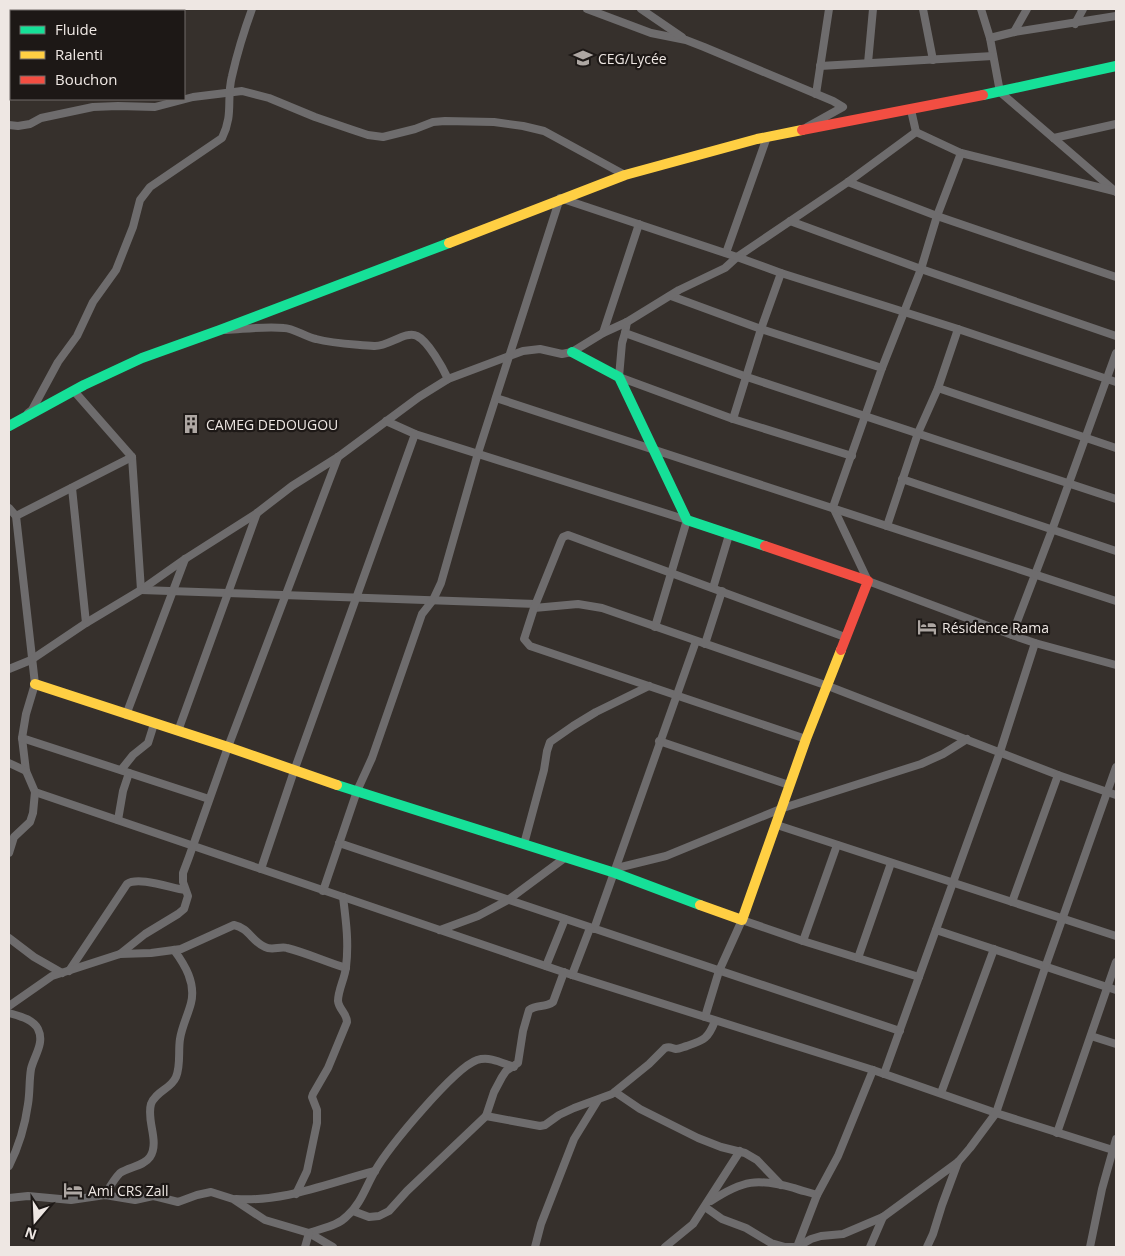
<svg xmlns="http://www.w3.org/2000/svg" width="1125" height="1256" font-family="'Open Sans',sans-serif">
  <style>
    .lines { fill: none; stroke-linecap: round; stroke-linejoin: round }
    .street { stroke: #6e6c6d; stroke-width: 8 }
    .fast { stroke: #16e098; stroke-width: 10 }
    .slow { stroke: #ffcf43; stroke-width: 10 }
    .jam { stroke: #f24e42; stroke-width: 10 }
    .labels { text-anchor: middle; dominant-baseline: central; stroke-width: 4.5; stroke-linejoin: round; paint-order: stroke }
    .poi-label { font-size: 14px; fill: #eee7e3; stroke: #1d1816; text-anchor: start }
  </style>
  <rect width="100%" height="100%" fill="#36302c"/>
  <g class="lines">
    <g class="street">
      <polyline points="587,9 651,33 686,40 704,47 833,101 843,107 807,127"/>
      <polyline points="641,9 682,37"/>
      <polyline points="923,9 933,60"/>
      <polyline points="981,9 990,38 1000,92 1116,192"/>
      <polyline points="1075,24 1083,9"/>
      <polyline points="1014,32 1027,9"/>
      <polyline points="990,38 1014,32 1116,16"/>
      <polyline points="868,63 873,9"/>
      <polyline points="820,66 993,56"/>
      <polyline points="816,94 829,9"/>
      <polyline points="911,110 916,132"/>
      <polyline points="9,125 18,126 30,124 41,118 93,107 118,106 155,107 193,97 242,91 269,98 315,117 350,129 368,135 383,137 415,129 433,122 445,121 494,122 523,126 544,131 625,175"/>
      <polyline points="916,132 961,153 1114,191"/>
      <polyline points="1054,138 1116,124"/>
      <polyline points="961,153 937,216 921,269 882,368 833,507 868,581 1012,635 1052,530 1116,353"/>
      <polyline points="848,182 937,216 1116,277"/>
      <polyline points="790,221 921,269 1116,336"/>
      <polyline points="726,253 767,137"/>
      <polyline points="671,296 761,329 882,368"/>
      <polyline points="627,322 625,333 747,377 1116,499"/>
      <path d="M226,330C245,329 265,326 284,328C293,328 306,337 316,339C335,344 354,344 374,346C388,347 406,330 417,336C428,341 443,368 448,379"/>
      <polyline points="603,333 639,224"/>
      <polyline points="625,333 622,343 619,377 733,419 852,456"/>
      <polyline points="938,388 1116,448"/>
      <polyline points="74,391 132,457 141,590 536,604"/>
      <polyline points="496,398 1116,601"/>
      <path d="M28,413L32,410L58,362L77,336L93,302L116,270L133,227L140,200L150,187L222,138C234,114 226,99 232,76C237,54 244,31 252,9"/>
      <polyline points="733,419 761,329 781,273"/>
      <polyline points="386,421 415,434 687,520 655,627"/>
      <polyline points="902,479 1116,551"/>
      <polyline points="72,488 86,623"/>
      <polyline points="9,508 16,516 35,684 26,714 22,738 26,771 35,792 572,975 873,1070 996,1113 1116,1151"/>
      <polyline points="16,516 132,457"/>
      <polyline points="887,526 918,433 938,388 958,329"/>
      <polyline points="713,588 729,535"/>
      <polyline points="534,608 578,604 602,608 828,686 1058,775 1116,795"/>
      <polyline points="1012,635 1035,643 1116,665"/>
      <polyline points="705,644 722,591"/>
      <polyline points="9,669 31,660 86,623 141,590 185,559 257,513 292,486 338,457 419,397 448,379 523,351 540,349 562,354 572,352 603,333 627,322 679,290 725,268 737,257 848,182 916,132"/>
      <polyline points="126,715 185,559"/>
      <polyline points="178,731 257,513"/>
      <polyline points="22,738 209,799"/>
      <polyline points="806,739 530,646 524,639 534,608 561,541 563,537 568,535 845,637"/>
      <polyline points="659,741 789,785"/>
      <polyline points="9,763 26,771"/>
      <polyline points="121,770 133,755 148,743 154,724"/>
      <polyline points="118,820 123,791 129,773"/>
      <polyline points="777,825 1116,936"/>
      <polyline points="339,843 900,1031"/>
      <polyline points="524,844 544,770 547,751 550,742 573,726 596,712 649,686"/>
      <polyline points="9,853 14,837 30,822 33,813 35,792"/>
      <polyline points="617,868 666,856 783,808 921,764 943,754 967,739"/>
      <polyline points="261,869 294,771 415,434"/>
      <polyline points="323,891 357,791 372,758 422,614 433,600 441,583 478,453 560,198 737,257 781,273 958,329 1116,382"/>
      <polyline points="1012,902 1058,775"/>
      <polyline points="594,929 696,641"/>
      <polyline points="440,930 478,916 508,900 566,857"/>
      <polyline points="936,930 1116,990"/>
      <polyline points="9,938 34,957 62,973"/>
      <polyline points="803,941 837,845"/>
      <polyline points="120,954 145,934 178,914 184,909 188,896 183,882 183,873 189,857 228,747 338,457"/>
      <polyline points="858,958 891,863"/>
      <polyline points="546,966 565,919"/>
      <path d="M69,971L127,884C138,876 171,888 185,890"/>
      <polyline points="572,975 590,928"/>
      <path d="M9,1006L52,976L120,954L151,953L181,949L234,925C249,928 252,942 265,947C272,951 280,946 287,948C307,953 326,962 346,968"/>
      <path d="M9,1013C19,1016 33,1019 38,1029C45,1043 34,1056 31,1069C29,1081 30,1092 28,1104C25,1126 19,1146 9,1166"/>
      <polyline points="705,1017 719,971 742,920 803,941 919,977"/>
      <polyline points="1091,1036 1116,1044"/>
      <polyline points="884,1074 1000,752 1035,643"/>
      <polyline points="615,1092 640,1109 698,1138 721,1147 745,1153 757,1160 781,1185"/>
      <polyline points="941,1093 994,949"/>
      <path d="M486,1116L540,1126L545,1125L559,1115L574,1108L612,1094L649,1064L665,1048C670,1046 671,1048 676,1049C680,1049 683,1047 687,1046C704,1040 708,1039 715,1021"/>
      <polyline points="1057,1133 1116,962"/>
      <path d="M296,1194L307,1171L317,1123V1110L312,1097L313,1094L328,1068L347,1022C347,1013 339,1010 338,1001C338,990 345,978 346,967C349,943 346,921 343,897"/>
      <path d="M105,1195C109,1188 114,1179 120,1173C129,1167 144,1166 150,1157C160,1141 146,1121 151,1104C156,1091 171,1089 176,1077C181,1065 178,1051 180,1039C182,1026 188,1015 191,1003C196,983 185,965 174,950"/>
      <polyline points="9,1198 28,1196 71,1200 105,1195 135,1200 153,1196 158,1197 178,1202 197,1195 211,1192 233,1199 265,1220 309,1233 333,1247"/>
      <path d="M236,1199C285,1202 328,1183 375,1171"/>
      <path d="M711,1201C743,1180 757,1178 794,1188C802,1191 809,1192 817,1195"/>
      <polyline points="705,1207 722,1219 746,1228 771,1243 785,1247 797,1247"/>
      <path d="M353,1211L369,1217L379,1216L389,1211L407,1191L486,1116L494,1092L502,1077L506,1071L518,1063L523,1031L529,1010C537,1004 545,1008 553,1002L564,972"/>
      <path d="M309,1233C322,1228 338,1226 347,1216C361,1204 366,1186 375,1171C388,1148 454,1068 477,1060C490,1056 502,1063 514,1067"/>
      <polyline points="305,1247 309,1233"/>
      <polyline points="535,1247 541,1224 574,1139 598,1100"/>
      <polyline points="665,1247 693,1224 740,1151"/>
      <polyline points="797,1247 811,1239 821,1236 843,1234 883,1217 958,1162 970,1148 996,1113 1046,965 1116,767"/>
      <polyline points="797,1247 817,1195 838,1156 873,1070"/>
      <polyline points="870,1247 883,1217"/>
      <polyline points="927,1247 933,1234 942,1205 958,1162"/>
      <polyline points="1090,1247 1102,1189 1116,1139"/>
    </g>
    <g class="fast">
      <polyline points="983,95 1116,66"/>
      <polyline points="572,352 619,377 687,520 765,546"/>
      <polyline points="9,426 84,385 142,358 220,330 449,243"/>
      <polyline points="337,785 615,873 700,905"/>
    </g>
    <g class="slow">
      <polyline points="449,243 625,175 757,139 802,130"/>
      <polyline points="35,684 228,747 337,785"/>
      <polyline points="700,905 742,920 806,739 841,650"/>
    </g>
    <g class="jam">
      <polyline points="802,130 983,95"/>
      <polyline points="765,546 868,581 841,650"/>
    </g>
  </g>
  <defs>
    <g id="school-bare" transform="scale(1.5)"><path d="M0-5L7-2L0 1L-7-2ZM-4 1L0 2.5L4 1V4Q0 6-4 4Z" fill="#aea7a3" stroke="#1d1816" stroke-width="2.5" paint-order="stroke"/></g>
    <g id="building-bare" transform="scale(1.5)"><path d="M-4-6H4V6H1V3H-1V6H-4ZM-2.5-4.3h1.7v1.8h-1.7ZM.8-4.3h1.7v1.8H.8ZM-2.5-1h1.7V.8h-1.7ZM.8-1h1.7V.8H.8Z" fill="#aea7a3" stroke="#1d1816" stroke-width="2.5" paint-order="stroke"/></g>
    <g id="hotel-bare" transform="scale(1.5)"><path d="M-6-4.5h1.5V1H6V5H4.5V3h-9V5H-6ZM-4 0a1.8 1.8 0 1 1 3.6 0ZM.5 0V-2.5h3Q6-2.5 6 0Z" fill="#aea7a3" stroke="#1d1816" stroke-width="2.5" paint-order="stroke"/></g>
  </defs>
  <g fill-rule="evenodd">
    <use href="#school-bare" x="583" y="58"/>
    <use href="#building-bare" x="191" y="424"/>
    <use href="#hotel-bare" x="927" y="627"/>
    <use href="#hotel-bare" x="73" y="1190"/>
  </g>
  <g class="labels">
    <g class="poi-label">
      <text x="598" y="58">CEG/Lycée</text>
      <text x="206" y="424">CAMEG DEDOUGOU</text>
      <text x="942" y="627">Résidence Rama</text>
      <text x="88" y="1190">Ami CRS Zall</text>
    </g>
  </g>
  <rect width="1125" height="1256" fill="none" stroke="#eee7e3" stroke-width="20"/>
  <rect x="10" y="10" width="175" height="90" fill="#1d1816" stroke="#716b68"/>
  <rect x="20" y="26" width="25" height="8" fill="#16e098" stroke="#716b68"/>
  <text x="55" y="35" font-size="15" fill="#eee7e3">Fluide</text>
  <rect x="20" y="51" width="25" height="8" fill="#ffcf43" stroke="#716b68"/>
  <text x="55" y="60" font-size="15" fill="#eee7e3">Ralenti</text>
  <rect x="20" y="76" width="25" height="8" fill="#f24e42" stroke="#716b68"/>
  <text x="55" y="85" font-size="15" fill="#eee7e3">Bouchon</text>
  <g transform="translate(35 1221) rotate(199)" stroke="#1d1816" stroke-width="4" paint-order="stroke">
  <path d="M0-4L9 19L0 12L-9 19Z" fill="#eee7e3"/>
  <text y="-8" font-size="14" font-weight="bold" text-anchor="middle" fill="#eee7e3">N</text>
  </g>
</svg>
